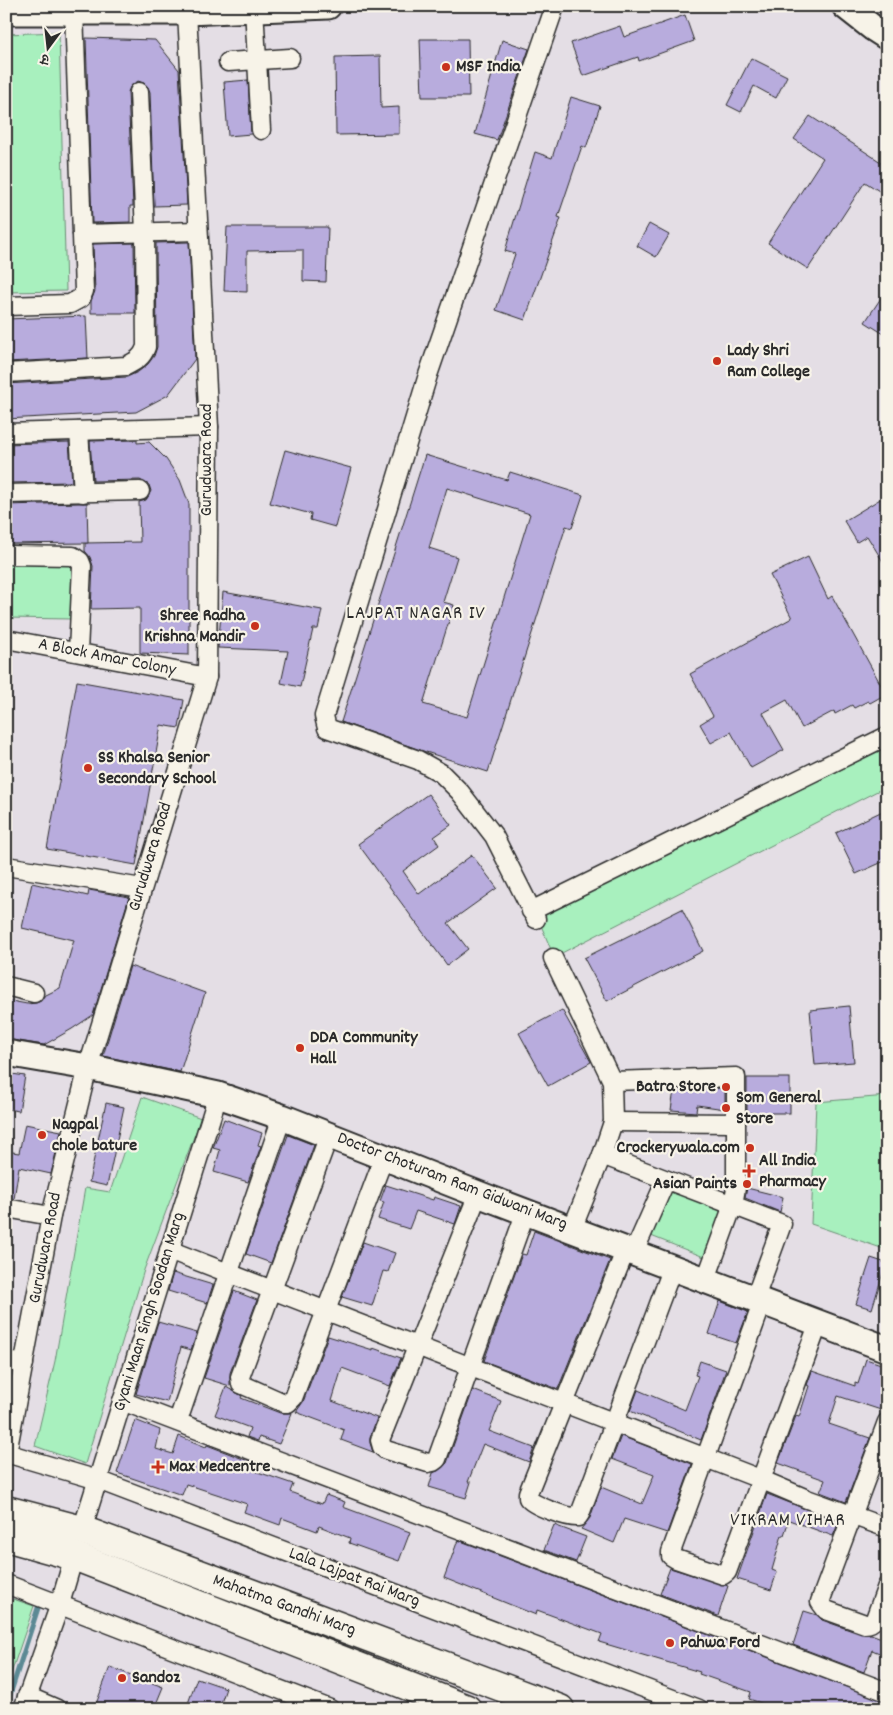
<svg xmlns="http://www.w3.org/2000/svg" width="893" height="1715" font-family="Dekko,'Playpen Sans Deva',sans-serif">
  <style>
    .green { fill: #a8f0be; stroke: #6a8e74 }
    .lines { fill: none; stroke-linecap: round; stroke-linejoin: round }
    .stream { stroke: #5b8994; stroke-width: 5 }
    .building { fill: #b8acdd; stroke: #2b2b2b; fill-rule: evenodd }
    .street-casing { stroke: #2b2b2b; stroke-width: 21 }
    .secondary-casing { stroke: #2b2b2b; stroke-width: 29 }
    .primary-casing { stroke: #2b2b2b; stroke-width: 31 }
    .street { stroke: #f7f3e8; stroke-width: 18 }
    .secondary { stroke: #f7f3e8; stroke-width: 25 }
    .primary { stroke: #f7f3e8; stroke-width: 28 }
    .rail { stroke: #2b2b2b; stroke-width: 4 }
    .poi-dot { fill: #c8321e; stroke: #f7f3e8; stroke-width: 2 }
    .labels { text-anchor: middle; dominant-baseline: central; stroke-width: 4.5; stroke-linejoin: round; paint-order: stroke }
    .poi-label { font-size: 18px; font-weight: bold; fill: #2b2b2b; stroke: #f7f3e8; text-anchor: start }
    .street-label { font-size: 18px; fill: #2b2b2b; stroke: #f7f3e8 }
    .neighbourhood-label { font-size: 19px; letter-spacing: 1px; fill: #2b2b2b; stroke: #f7f3e8 }
  </style>
  <rect width="100%" height="100%" fill="#e4dee5"/>
  <filter id="ink" filterUnits="userSpaceOnUse"><feTurbulence type="fractalNoise" baseFrequency=".02" numOctaves="2"/><feDisplacementMap in="SourceGraphic" scale="10" xChannelSelector="R" yChannelSelector="G"/><feConvolveMatrix kernelMatrix="1 2 1 2 8 2 1 2 1" color-interpolation-filters="sRGB"/></filter>
  <g filter="url(#ink)">
    <g class="green">
      <polygon points="59,32 66,291 6,292 6,34"/>
      <polygon points="6,560 72,560 72,619 6,618"/>
      <polygon points="887,747 887,786 554,957 538,918"/>
      <polygon points="887,1096 887,1250 811,1224 816,1102"/>
      <polygon points="142,1097 201,1118 144,1270 85,1464 35,1446 55,1361 85,1188 110,1192"/>
      <polygon points="670,1189 722,1210 704,1257 651,1236"/>
      <polygon points="13,1599 34,1606 6,1688 6,1618"/>
    </g>
    <g class="lines">
      <polyline class="stream" points="6,1707 38,1608"/>
    </g>
    <g class="building">
      <polygon points="685,15 694,41 639,61 638,57 583,76 571,43 620,26 624,37"/>
      <polygon points="86,38 155,40 179,70 187,205 154,206 150,92 148,87 144,83 138,81 130,87 128,92 133,206 130,206 130,222 92,223"/>
      <polygon points="420,39 468,39 469,97 422,97"/>
      <polygon points="502,40 529,49 497,140 475,134"/>
      <polygon points="380,56 381,108 399,107 399,134 336,135 335,57"/>
      <polygon points="751,58 787,76 776,98 754,86 741,112 727,105"/>
      <polygon points="248,80 251,134 228,136 224,82"/>
      <polygon points="571,97 600,106 586,148 582,146 558,217 561,218 525,320 496,310 515,254 505,251 535,152 552,158"/>
      <polygon points="810,116 887,166 887,196 865,182 808,269 768,243 823,158 794,139"/>
      <polygon points="649,224 669,235 656,257 637,246"/>
      <polygon points="227,227 328,227 326,282 303,281 303,250 247,251 247,292 224,291"/>
      <polygon points="189,242 195,359 168,395 136,412 6,419 6,384 127,377 138,372 148,364 154,356 157,347 156,243"/>
      <polygon points="134,243 135,313 91,313 91,301 95,291 93,244"/>
      <polygon points="887,289 887,336 865,322"/>
      <polygon points="86,316 88,358 6,362 6,319"/>
      <polygon points="137,440 137,443 149,442 166,459 180,480 189,504 189,655 140,653 140,608 91,609 93,566 90,557 85,551 85,543 140,542 139,502 146,500 151,491 149,485 140,480 93,481 90,441"/>
      <polygon points="69,442 72,482 6,483 6,444"/>
      <polygon points="285,450 351,468 335,527 310,520 311,514 270,503"/>
      <path d="M425,455L507,480L510,472L583,495L572,528L566,526L488,772L426,752L341,722ZM447,488L530,514L467,717L423,704L454,605L443,602L457,557L429,548Z"/>
      <polygon points="887,495 887,568 867,536 857,542 844,521"/>
      <polygon points="80,503 87,503 88,543 6,544 6,505"/>
      <polygon points="808,557 828,599 832,596 886,694 870,703 868,701 854,708 852,705 835,714 834,711 802,728 787,700 763,713 784,750 751,768 731,732 711,743 700,724 713,716 690,674 792,618 770,575"/>
      <polygon points="223,592 322,610 318,629 313,629 300,687 281,683 288,651 218,648"/>
      <polygon points="77,681 184,700 179,728 161,725 136,865 47,849"/>
      <polygon points="428,794 451,825 434,837 439,845 403,871 419,894 472,855 497,888 448,923 468,949 447,965 358,844"/>
      <polygon points="887,809 887,860 856,874 836,833"/>
      <polygon points="32,883 88,896 89,890 129,897 93,1015 72,1029 44,1045 6,1039 6,1000 27,1004 36,1003 41,1001 44,996 60,988 74,940 22,928"/>
      <polygon points="682,909 703,951 607,1001 584,958"/>
      <polygon points="130,966 205,993 180,1072 103,1056"/>
      <polygon points="849,1006 854,1062 815,1065 810,1010"/>
      <polygon points="562,1010 591,1062 548,1086 519,1033"/>
      <polygon points="6,1073 25,1076 19,1111 6,1109"/>
      <rect x="747" y="1078" width="43" height="35"/>
      <polygon points="725,1088 725,1109 697,1105 696,1112 671,1110 674,1090"/>
      <polygon points="106,1103 124,1107 107,1186 89,1182"/>
      <polygon points="224,1119 262,1133 258,1145 261,1146 248,1182 214,1172 220,1150 213,1148"/>
      <polygon points="25,1124 61,1131 51,1174 19,1167 14,1199 6,1198 6,1151 19,1153"/>
      <polygon points="288,1135 314,1145 271,1263 246,1254"/>
      <polygon points="386,1185 433,1200 434,1197 461,1206 455,1224 416,1211 409,1229 378,1219 384,1202 380,1201"/>
      <polygon points="747,1188 783,1197 780,1212 745,1198"/>
      <polygon points="534,1231 610,1260 558,1389 484,1361 522,1254 526,1255"/>
      <polygon points="363,1242 395,1253 388,1272 383,1271 372,1306 342,1297"/>
      <polygon points="871,1258 886,1263 872,1309 856,1304"/>
      <polygon points="173,1273 213,1285 207,1303 168,1291"/>
      <polygon points="234,1291 257,1300 230,1373 230,1386 204,1378"/>
      <polygon points="720,1301 748,1312 736,1343 709,1334"/>
      <polygon points="158,1322 197,1333 191,1350 181,1347 167,1402 136,1394"/>
      <polygon points="328,1336 373,1350 373,1348 401,1358 390,1386 342,1368 332,1401 377,1418 370,1437 370,1443 373,1452 341,1440 344,1430 296,1412 303,1402"/>
      <polygon points="866,1359 887,1366 887,1412 838,1396 829,1424 870,1438 846,1502 820,1492 825,1480 778,1463 796,1416 799,1417 809,1386 807,1385 812,1371 855,1386 855,1383 858,1384"/>
      <polygon points="700,1361 726,1370 701,1440 630,1411 638,1390 685,1410 698,1376 695,1375"/>
      <polygon points="226,1387 242,1396 241,1398 280,1413 292,1413 279,1444 259,1437 258,1441 247,1437 250,1428 215,1415"/>
      <polygon points="473,1390 501,1401 489,1431 534,1448 529,1462 483,1444 468,1482 471,1482 466,1498 429,1487 433,1473 439,1470 447,1463"/>
      <polygon points="135,1420 160,1430 156,1449 173,1454 179,1436 206,1447 207,1445 251,1462 249,1469 293,1484 290,1492 322,1504 326,1495 345,1502 343,1507 410,1532 399,1561 349,1543 350,1538 319,1526 317,1531 282,1518 280,1525 244,1512 247,1504 186,1484 182,1495 117,1473"/>
      <polygon points="621,1436 692,1464 667,1533 624,1519 614,1543 581,1529 590,1518 601,1487 642,1504 654,1475 612,1459"/>
      <polygon points="767,1494 839,1522 833,1536 789,1520 784,1535 782,1535 772,1570 777,1572 771,1590 737,1579"/>
      <polygon points="554,1525 586,1537 576,1562 544,1550"/>
      <polygon points="458,1540 887,1702 887,1709 779,1709 749,1699 751,1692 699,1674 700,1672 599,1642 602,1634 537,1610 536,1615 444,1578"/>
      <polygon points="670,1568 728,1586 718,1616 660,1594"/>
      <polygon points="804,1611 817,1615 822,1620 861,1634 871,1634 887,1640 887,1656 872,1650 864,1672 793,1645"/>
      <polygon points="110,1667 163,1687 154,1709 108,1709 96,1704"/>
      <polygon points="197,1678 226,1688 219,1709 186,1709"/>
    </g>
    <g class="lines">
      <g class="street-casing">
        <g id="street">
          <polyline points="254,8 261,130"/>
          <polyline points="228,62 290,58"/>
          <polyline points="82,234 198,231"/>
          <polyline points="6,306 70,304 81,298 84,291 74,11"/>
          <path d="M6,373L126,366C136,361 142,358 146,347L145,233L139,92"/>
          <polyline points="79,431 83,493"/>
          <polyline points="6,433 209,427"/>
          <polyline points="6,494 140,491"/>
          <polyline points="6,555 73,556 80,561 82,566 78,652"/>
          <polyline points="6,639 207,677"/>
          <polyline points="6,866 142,888"/>
          <polyline points="531,911 887,736"/>
          <polyline points="536,919 494,836 460,792 441,773 418,760 327,728 324,716 428,375 555,6"/>
          <polyline points="553,958 612,1081 613,1122 602,1155 572,1229"/>
          <polyline points="6,986 34,993"/>
          <polyline points="612,1081 736,1077 736,1188 733,1205 706,1279"/>
          <polyline points="613,1122 736,1123"/>
          <polyline points="329,1135 240,1377 241,1384 284,1403 288,1403 293,1398 384,1157"/>
          <polyline points="602,1155 782,1224 755,1298"/>
          <polyline points="478,1194 380,1440 382,1447 386,1450 428,1463 433,1462 437,1459 526,1211"/>
          <polyline points="6,1208 51,1216"/>
          <path d="M626,1249L528,1493V1498C533,1506 568,1518 578,1517L580,1514L673,1267"/>
          <polyline points="169,1250 760,1479 807,1499 887,1528"/>
          <polyline points="634,1252 666,1180"/>
          <polyline points="763,1301 671,1552 671,1556 676,1559 723,1575 727,1572 819,1322"/>
          <polyline points="6,1361 24,1364"/>
          <polyline points="122,1401 887,1692"/>
          <polyline points="181,1412 282,1117"/>
          <path d="M887,1422L820,1602L826,1610L865,1624C870,1624 872,1623 875,1619L887,1586"/>
          <polyline points="6,1453 98,1480 699,1709"/>
          <polyline points="7,1453 51,1216 88,1067 207,677 209,427 187,12"/>
          <polyline points="82,1530 218,1095"/>
          <polyline points="6,1584 330,1709"/>
          <polyline points="27,1696 57,1709"/>
          <polyline points="23,1709 60,1604 74,1556"/>
        </g>
      </g>
      <g class="secondary-casing">
        <g id="secondary">
          <polyline points="845,6 873,28 887,37"/>
          <polyline points="6,12 187,12 328,6"/>
          <polyline points="6,1053 88,1067 218,1095 282,1117 478,1194 887,1349"/>
        </g>
      </g>
      <g class="primary-casing">
        <g id="primary">
          <polyline points="6,1510 82,1530 560,1709"/>
          <polyline points="6,1537 74,1556 467,1709"/>
        </g>
      </g>
      <use href="#street" class="street"/>
      <use href="#secondary" class="secondary"/>
      <use href="#primary" class="primary"/>
      <polyline class="rail" points="882,6 887,10"/>
    </g>
  </g>
  <g class="poi-dot">
    <circle cx="446" cy="67" r="5"/>
    <circle cx="717" cy="361" r="5"/>
    <circle cx="255" cy="626" r="5"/>
    <circle cx="88" cy="768" r="5"/>
    <circle cx="300" cy="1048" r="5"/>
    <circle cx="726" cy="1087" r="5"/>
    <circle cx="726" cy="1108" r="5"/>
    <circle cx="42" cy="1135" r="5"/>
    <circle cx="750" cy="1148" r="5"/>
    <path d="M746.5 1163.5h5v5h5v5h-5v5h-5v-5h-5v-5h5z"/>
    <circle cx="747" cy="1184" r="5"/>
    <path d="M155.5 1459.5h5v5h5v5h-5v5h-5v-5h-5v-5h5z"/>
    <circle cx="670" cy="1643" r="5"/>
    <circle cx="122" cy="1678" r="5"/>
  </g>
  <g class="labels">
    <g class="poi-label">
      <text x="456" y="67">MSF India</text>
      <text x="727" y="351">Lady Shri<tspan x="727" dy="21">Ram College</tspan></text>
      <text x="245" y="616" text-anchor="end">Shree Radha<tspan x="245" dy="21">Krishna Mandir</tspan></text>
      <text x="98" y="758">SS Khalsa Senior<tspan x="98" dy="21">Secondary School</tspan></text>
      <text x="310" y="1038">DDA Community<tspan x="310" dy="21">Hall</tspan></text>
      <text x="716" y="1087" text-anchor="end">Batra Store</text>
      <text x="736" y="1098">Som General<tspan x="736" dy="21">Store</tspan></text>
      <text x="52" y="1125">Nagpal<tspan x="52" dy="21">chole bature</tspan></text>
      <text x="740" y="1148" text-anchor="end">Crockerywala.com</text>
      <text x="759" y="1161">All India<tspan x="759" dy="21">Pharmacy</tspan></text>
      <text x="737" y="1184" text-anchor="end">Asian Paints</text>
      <text x="169" y="1467">Max Medcentre</text>
      <text x="680" y="1643">Pahwa Ford</text>
      <text x="132" y="1678">Sandoz</text>
    </g>
    <g class="street-label">
      <text transform="translate(207 460) rotate(-90)">Gurudwara Road</text>
      <text transform="translate(107 658) rotate(11)">A Block Amar Colony</text>
      <text transform="translate(151 857) rotate(-73)">Gurudwara Road</text>
      <text transform="translate(452 1182) rotate(21)">Doctor Choturam Ram Gidwani Marg</text>
      <text transform="translate(46 1248) rotate(-79)">Gurudwara Road</text>
      <text transform="translate(150 1312) rotate(-73)">Gyani Maan Singh Soodan Marg</text>
      <text transform="translate(354 1578) rotate(21)">Lala Lajpat Rai Marg</text>
      <text transform="translate(284 1606) rotate(20)">Mahatma Gandhi Marg</text>
    </g>
    <g class="neighbourhood-label">
      <text x="416" y="614">LAJPAT NAGAR IV</text>
      <text x="788" y="1521">VIKRAM VIHAR</text>
    </g>
  </g>
  <rect width="893" height="1715" fill="none" stroke="#f7f3e8" stroke-width="25"/>
  <rect x="12" y="12" width="868" height="1690" fill="none" stroke="#2b2b2b" stroke-width="2" filter="url(#ink)"/>
  <g transform="translate(48 48) rotate(195)" stroke="#f7f3e8" stroke-width="4" paint-order="stroke">
  <path d="M0-4L9 19L0 12L-9 19Z" fill="#2b2b2b"/>
  <text y="-8" font-size="14" font-weight="bold" text-anchor="middle" fill="#2b2b2b">उ</text>
  </g>
</svg>
